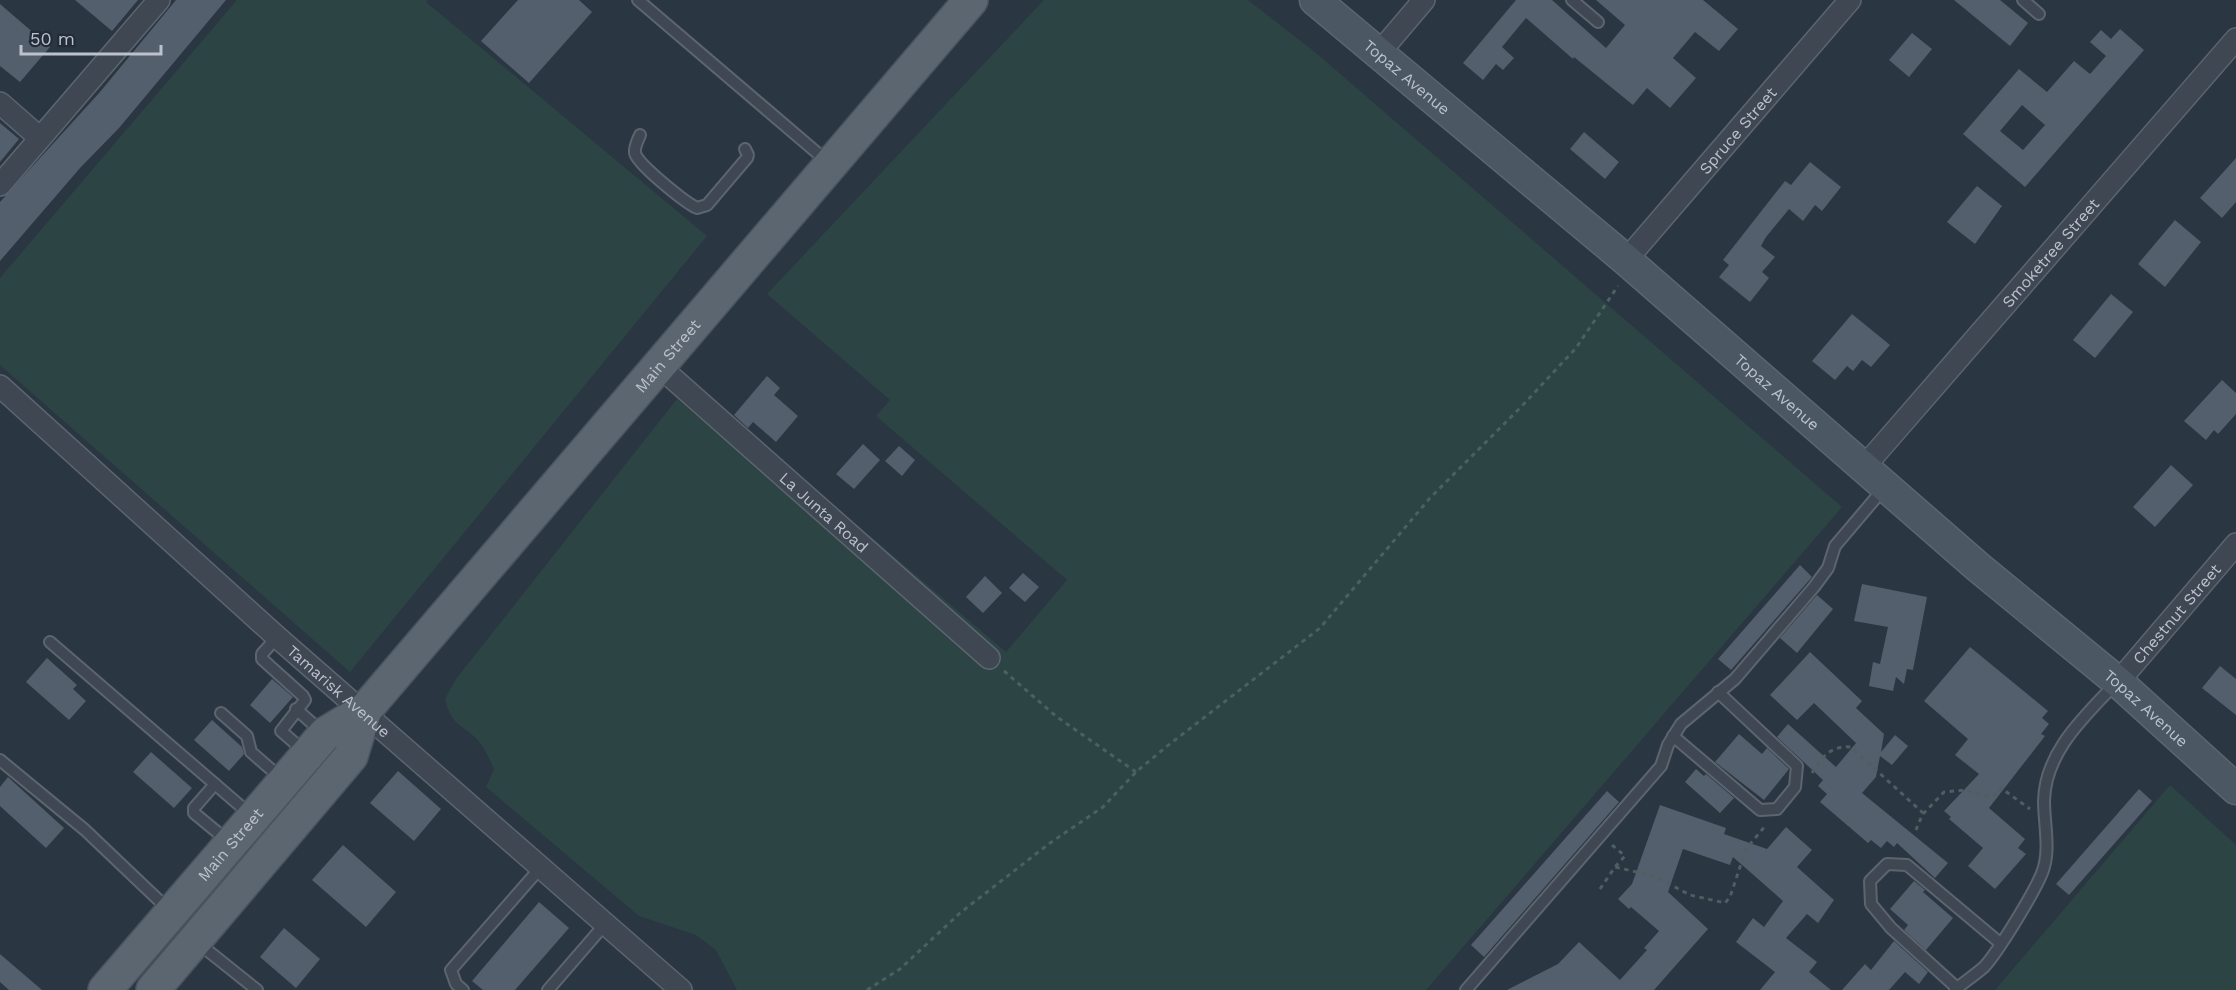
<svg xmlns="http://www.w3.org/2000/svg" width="2236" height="990" font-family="'Work Sans',sans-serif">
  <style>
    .green { fill: #2d4444 }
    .building { fill: #535f6c; fill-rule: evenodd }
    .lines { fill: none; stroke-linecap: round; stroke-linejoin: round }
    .lane-casing { stroke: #5c656f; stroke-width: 14 }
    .street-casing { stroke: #5c656f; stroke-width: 24 }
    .secondary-casing { stroke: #5c656f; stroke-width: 33 }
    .primary-casing { stroke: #4a535e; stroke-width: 36 }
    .path { stroke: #4c6062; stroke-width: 3; stroke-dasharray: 4.5 4.5; stroke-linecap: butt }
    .lane { stroke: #3e4752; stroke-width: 10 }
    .street { stroke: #3e4752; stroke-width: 21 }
    .secondary { stroke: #4c5764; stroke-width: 30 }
    .primary { stroke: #5c6671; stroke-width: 33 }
    .labels { text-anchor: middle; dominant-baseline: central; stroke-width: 4.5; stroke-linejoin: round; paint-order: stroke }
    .street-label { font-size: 16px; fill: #bbc2cc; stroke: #222c37 }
  </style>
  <rect width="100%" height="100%" fill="#2a3642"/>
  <g class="green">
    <polygon points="237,0 428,0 426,2 707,236 350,672 0,365 0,278"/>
    <path d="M1044,0H1248L1316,53L1842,507L1426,990H737L716,950L696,935L639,916L486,787L494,769C489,759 485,748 477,739C460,723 451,725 445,699L456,679L677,399L800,504L814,488L1006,652L1067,580L876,416L890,400L767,294Z"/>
    <polygon points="2170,785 2236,845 2236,990 1995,990"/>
  </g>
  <g class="building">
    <polygon points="75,0 138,0 112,31"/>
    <polygon points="176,0 226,0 119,128 80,168 0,261 0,202 100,92"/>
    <polygon points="518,0 579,0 592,12 529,83 481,41"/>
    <polygon points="1516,0 1552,0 1606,48 1625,25 1596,0 1703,0 1738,29 1719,51 1695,32 1673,58 1696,78 1670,108 1647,88 1633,105 1574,57 1573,59 1526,18 1502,47 1514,58 1503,70 1496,64 1483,80 1463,63"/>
    <polygon points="1954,0 2000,0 2028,23 2010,46"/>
    <polygon points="0,4 50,47 20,82 0,66"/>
    <path d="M2120,29L2144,50L2025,187L1963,134L2019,69L2047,92L2074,61L2090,74L2106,56L2090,42L2101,30L2111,39ZM2022,105L2045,125L2023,150L2000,131Z"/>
    <polygon points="1912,33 1932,49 1909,77 1889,60"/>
    <polygon points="0,123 19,139 0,162"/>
    <polygon points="1584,132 1619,162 1605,179 1570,149"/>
    <polygon points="2236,158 2236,202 2222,218 2200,198"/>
    <polygon points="1810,162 1841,187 1822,211 1815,205 1803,221 1789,209 1766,237 1761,246 1775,257 1762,272 1769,278 1750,302 1719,277 1729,265 1723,260 1785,181 1791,185"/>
    <polygon points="1977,186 2002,206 1975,244 1947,222"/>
    <polygon points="2175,220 2201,242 2165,287 2138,264"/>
    <polygon points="2111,294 2133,312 2095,358 2073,340"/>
    <polygon points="1852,314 1890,345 1871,367 1862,360 1853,371 1847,366 1835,380 1812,361"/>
    <polygon points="767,376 780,388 774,395 798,416 776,442 753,422 748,428 734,415"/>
    <polygon points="2222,380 2236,393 2236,414 2218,434 2214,430 2206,440 2184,421"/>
    <polygon points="863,444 880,460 854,489 836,474"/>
    <polygon points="899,446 915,460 902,476 885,461"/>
    <polygon points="2171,465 2193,485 2155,527 2133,507"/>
    <polygon points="1800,565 1812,577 1731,670 1718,659"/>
    <polygon points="1023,573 1039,587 1025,602 1009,588"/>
    <polygon points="985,576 1002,593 983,613 966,597"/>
    <polygon points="1862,584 1927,597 1913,670 1907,669 1904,684 1896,677 1893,691 1869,686 1873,662 1880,664 1888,627 1854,621"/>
    <polygon points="1817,595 1833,609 1797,653 1780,638"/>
    <polygon points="1970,647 2048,711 2042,718 2049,724 2041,734 2045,736 1989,808 2025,839 2018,848 2026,854 1995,889 1968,866 1983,848 1949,819 1951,817 1944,811 1979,774 1955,755 1968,739 1924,701"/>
    <polygon points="1810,652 1862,701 1856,708 1884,734 1881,752 1895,735 1908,746 1892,765 1880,756 1876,777 1862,793 1948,863 1935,878 1897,843 1894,847 1887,841 1881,848 1871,840 1868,843 1820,802 1827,794 1818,786 1823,780 1777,737 1788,724 1836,767 1856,743 1814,703 1797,720 1770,695"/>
    <polygon points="47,658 77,685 73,689 86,701 69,720 26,682"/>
    <polygon points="2220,666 2236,679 2236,715 2202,688"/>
    <polygon points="272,679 293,697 270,723 250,705"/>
    <polygon points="212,720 242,747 244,754 229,771 194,740"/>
    <polygon points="1739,734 1762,754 1767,748 1789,769 1764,800 1715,762"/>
    <polygon points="151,752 192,788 174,808 133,772"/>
    <polygon points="1696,769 1704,776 1706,774 1734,798 1720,813 1685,782"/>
    <polygon points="398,771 441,809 414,841 370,803"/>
    <polygon points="8,777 64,828 46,848 0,806 0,787"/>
    <polygon points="2139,789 2152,801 2069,895 2056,884"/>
    <polygon points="1607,791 1619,802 1484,957 1471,945"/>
    <polygon points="1660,805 1726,828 1724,834 1767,849 1786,827 1812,850 1797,867 1834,900 1818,923 1807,914 1786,938 1817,962 1809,972 1831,990 1760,990 1775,972 1736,942 1753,918 1764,927 1783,901 1733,857 1730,865 1683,849 1668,892 1708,929 1654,990 1507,990 1558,964 1579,942 1620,980 1647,950 1644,948 1659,931 1631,907 1629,909 1618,899 1632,884"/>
    <polygon points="343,845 396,892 366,927 312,880"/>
    <polygon points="1914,881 1925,890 1923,892 1953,918 1926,950 1904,930 1908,925 1890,909"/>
    <polygon points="539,902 569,928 515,990 483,990 472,981"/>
    <polygon points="284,928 320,959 296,988 260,957"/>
    <polygon points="1894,941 1928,972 1919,984 1905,972 1889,990 1842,990 1865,964 1871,970"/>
    <polygon points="0,954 42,990 9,990 0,982"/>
  </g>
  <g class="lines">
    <g class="lane-casing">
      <g id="lane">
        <polyline points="638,0 829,163"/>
        <polyline points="1572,0 1598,22"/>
        <polyline points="2023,0 2039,14"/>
        <path d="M640,135C638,140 634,147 635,153C638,165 686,203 697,208L707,205L747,158L748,155L745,149"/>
        <polyline points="277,637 262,654 262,659 303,696 305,700 281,731 304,751"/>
        <polyline points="50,642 252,816"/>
        <polyline points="296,709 322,732"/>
        <polyline points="221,713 247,736 251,752 282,779"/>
        <polyline points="1673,736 1760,810 1777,809 1795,787 1797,766 1718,692"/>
        <polyline points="0,760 85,830 169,910"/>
        <polyline points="215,784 194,808 194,813 228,841"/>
        <polyline points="197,942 257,990"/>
        <polyline points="1957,988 1891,928 1871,904 1870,881 1887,864 1907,865 2000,943"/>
        <polyline points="463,990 456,984 451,970 542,866"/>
        <polyline points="548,990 606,923"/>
        <polyline points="1466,990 1661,766 1668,745 1681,724 1735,679 1814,587 1828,568 1835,546 1885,487"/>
        <path d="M1955,990C1964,982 1975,975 1984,967C1998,952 2034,893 2042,873C2051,851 2044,824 2044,801C2045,751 2086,715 2117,682"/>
      </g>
    </g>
    <g class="street-casing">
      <g id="street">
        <polyline points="1379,53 1424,0"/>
        <polyline points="0,103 40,138"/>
        <polyline points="0,185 159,0"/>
        <path id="s1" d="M1626,260L1850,0"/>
        <path id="s2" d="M660,367L989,658"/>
        <path id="s3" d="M0,386L277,637L681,990"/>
        <path id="s4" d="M1864,467L2236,39"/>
        <path id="s5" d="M2118,682L2236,544"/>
      </g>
    </g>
    <g class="secondary-casing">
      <g id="secondary">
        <path id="s6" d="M1315,0L1626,260L1978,567L2118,682L2236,789"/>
      </g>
    </g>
    <g class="primary-casing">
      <g id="primary">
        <path id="s7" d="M105,990L325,734L365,710L971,0"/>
        <polyline points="153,990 351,756 365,710"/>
      </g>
    </g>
    <g class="path">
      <polyline points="1004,671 1057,717 1136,772"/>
      <path d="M1812,773C1821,757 1832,745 1851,747L1923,813L1916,830"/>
      <polyline points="1923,814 1944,792 1966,790 1992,798 2001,788 2030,809"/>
      <polyline points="1612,845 1625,856 1615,867"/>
      <polyline points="1600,889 1615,867 1654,876 1690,895 1725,903 1730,897 1746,849 1766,825"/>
      <polyline points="867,990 900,969 960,913 1050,843 1103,807 1136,772 1166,747 1320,628 1430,498 1522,406 1576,348 1618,286"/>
    </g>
    <use href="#lane" class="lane"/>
    <use href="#street" class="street"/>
    <use href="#secondary" class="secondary"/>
    <use href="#primary" class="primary"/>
  </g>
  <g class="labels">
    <g class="street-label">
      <text stroke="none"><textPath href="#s6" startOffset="120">Topaz Avenue</textPath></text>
      <text stroke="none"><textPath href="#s1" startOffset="171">Spruce Street</textPath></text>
      <text stroke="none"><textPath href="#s4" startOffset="284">Smoketree Street</textPath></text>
      <text stroke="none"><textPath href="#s7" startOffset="850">Main Street</textPath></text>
      <text stroke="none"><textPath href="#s6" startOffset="606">Topaz Avenue</textPath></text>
      <text stroke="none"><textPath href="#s2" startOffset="219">La Junta Road</textPath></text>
      <text stroke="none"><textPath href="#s5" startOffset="90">Chestnut Street</textPath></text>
      <text stroke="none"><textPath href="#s3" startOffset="456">Tamarisk Avenue</textPath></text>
      <text stroke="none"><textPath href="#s6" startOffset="1092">Topaz Avenue</textPath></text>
      <text stroke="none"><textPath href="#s7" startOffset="192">Main Street</textPath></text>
    </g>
  </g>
  <path d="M21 45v9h140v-9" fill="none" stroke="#bbc2cc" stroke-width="3"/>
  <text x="30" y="45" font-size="18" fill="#bbc2cc" stroke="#222c37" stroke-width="4.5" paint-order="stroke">50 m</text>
</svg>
